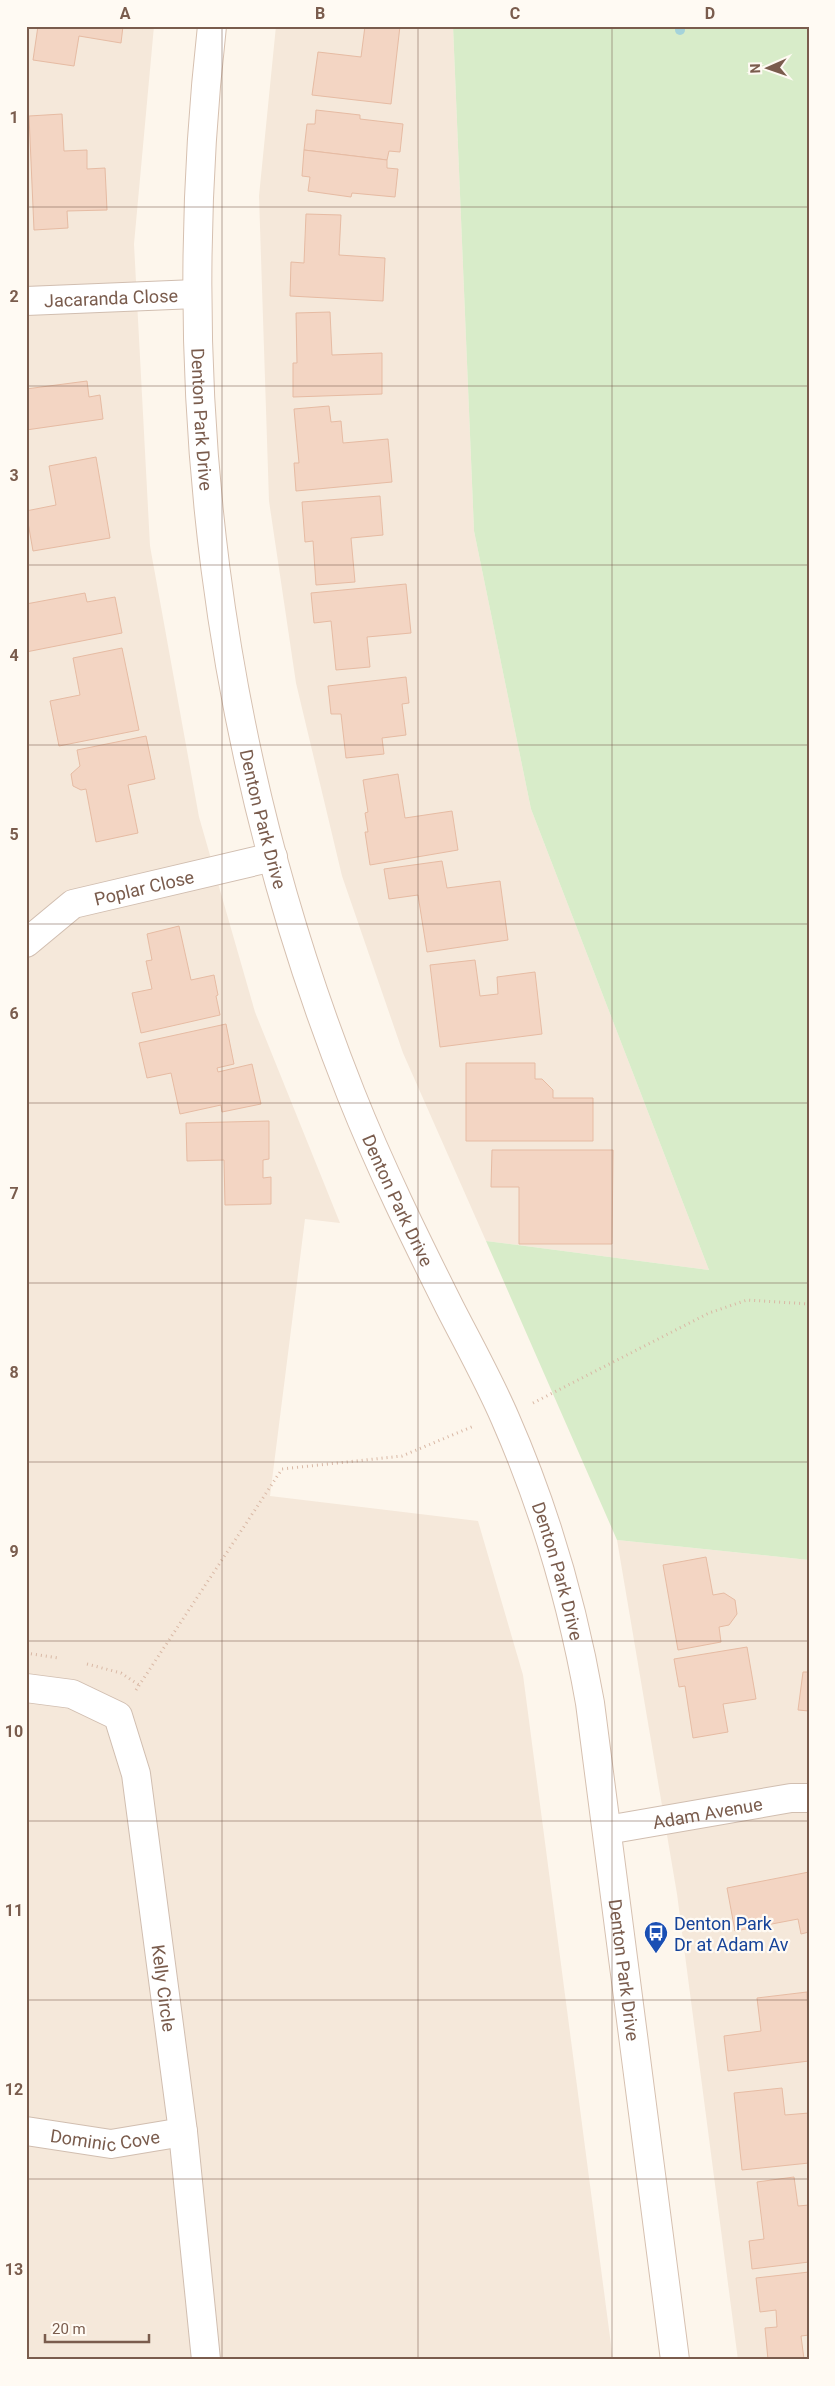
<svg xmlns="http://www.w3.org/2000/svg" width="835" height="2386" font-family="Roboto,sans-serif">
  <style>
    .residential { fill: #f5e8da }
    .green { fill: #d8ecc9 }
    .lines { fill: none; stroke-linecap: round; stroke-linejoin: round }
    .stream { stroke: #a5d3da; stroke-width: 10 }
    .building { fill: #f3d5c3; stroke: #e6bba3 }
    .street-casing { stroke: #d1beb0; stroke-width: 30 }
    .secondary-casing { stroke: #d6c0b0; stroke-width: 30 }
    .path { stroke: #d9b8a5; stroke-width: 3; stroke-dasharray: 1 4; stroke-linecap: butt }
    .street { stroke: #fff; stroke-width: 28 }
    .secondary { stroke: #fff; stroke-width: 28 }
    .grid { fill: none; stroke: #7a5c4d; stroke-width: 1; stroke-opacity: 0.55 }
    .labels { text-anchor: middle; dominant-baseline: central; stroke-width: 4.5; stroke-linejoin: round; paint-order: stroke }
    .street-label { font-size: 18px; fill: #7a5c4d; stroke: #fffaf3 }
    .transit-label { font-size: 18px; fill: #164399; stroke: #fffaf3; text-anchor: start }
    .neatline { fill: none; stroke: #7a5c4d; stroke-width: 2 }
    .grid-label { font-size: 16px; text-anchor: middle; font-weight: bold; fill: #7a5c4d }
  </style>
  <rect width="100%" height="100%" fill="#fdf6ec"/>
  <g class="residential">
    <polygon points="26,26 154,26 134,244 150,546 199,817 255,1012 340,1223 305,1219 270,1496 478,1521 523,1675 613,2360 26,2360"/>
    <polygon points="276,26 453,26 474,531 531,809 709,1270 486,1241 403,1053 342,876 296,683 269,501 259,196"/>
    <polygon points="617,1540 809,1560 809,2360 738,2360 677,1894"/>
  </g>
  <polygon class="green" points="453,26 809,26 809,1560 617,1540 486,1241 709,1270 531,809 474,531"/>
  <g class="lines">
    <polyline class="stream" points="680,30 680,26"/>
  </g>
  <g class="building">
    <polygon points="38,26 123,26 121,43 79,36 74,66 33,60"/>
    <polygon points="365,26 400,26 391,104 312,95 318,52 361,57"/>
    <polygon points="316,110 360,115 360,119 403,124 400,152 389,151 387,160 304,150 307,124 315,124"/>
    <polygon points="62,114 64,151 87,150 87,169 105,168 107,210 67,211 68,228 34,230 29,116"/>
    <polygon points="304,150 387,160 387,168 398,169 395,197 352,193 351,197 308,191 310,177 302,176"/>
    <polygon points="306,214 341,215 339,255 385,258 383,301 290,296 291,262 304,263"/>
    <polygon points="330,312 332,355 382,353 382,394 293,397 293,363 297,363 296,313"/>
    <polygon points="87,381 89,397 100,395 103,419 26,430 26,389"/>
    <polygon points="329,406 331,422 341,421 343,443 388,439 392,482 296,491 294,463 299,463 294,409"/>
    <polygon points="96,457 110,538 33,551 26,511 56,505 49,466"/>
    <polygon points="380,496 383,535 351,538 355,582 316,585 313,541 305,542 302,502"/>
    <polygon points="406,584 411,633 367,637 370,667 336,670 331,621 314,623 311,593"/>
    <polygon points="85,593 87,602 115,597 122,633 26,652 26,604"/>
    <polygon points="122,648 139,730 59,746 50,701 80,695 73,658"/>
    <polygon points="406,677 409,703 402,704 406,735 382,738 384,754 346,758 341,714 331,714 328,686"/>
    <polygon points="146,736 155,779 128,785 138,833 96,842 86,789 81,790 73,786 71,774 80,766 77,750"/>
    <polygon points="398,774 405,818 452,811 458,850 370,865 365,832 368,832 365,813 368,812 363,780"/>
    <polygon points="442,861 447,888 500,881 508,940 427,952 418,895 389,899 384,869"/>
    <polygon points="179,926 191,980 214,975 218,995 216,996 220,1015 141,1033 132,993 152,989 146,961 152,960 147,934"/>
    <polygon points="475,960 480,996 498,994 497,977 535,972 542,1034 440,1047 430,965"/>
    <polygon points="226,1024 234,1064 217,1068 218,1072 252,1064 261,1104 222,1112 221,1105 180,1114 171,1073 147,1078 139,1043"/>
    <polygon points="466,1063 535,1063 535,1079 542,1079 553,1090 553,1098 593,1098 593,1141 466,1141"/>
    <polygon points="269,1121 269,1159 263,1160 263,1178 271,1177 271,1204 225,1205 224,1160 187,1161 186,1123"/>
    <polygon points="492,1150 613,1150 612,1244 519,1244 519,1187 491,1187"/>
    <polygon points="706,1557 713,1595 724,1593 735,1600 737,1614 729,1625 719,1627 721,1642 678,1650 663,1565"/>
    <polygon points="747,1647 756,1699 723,1704 728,1732 693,1738 685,1686 679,1687 674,1659"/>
    <polygon points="803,1672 809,1672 809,1711 798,1710"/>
    <polygon points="809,1872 809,1932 801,1934 798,1919 735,1931 727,1888"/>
    <polygon points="807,1992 809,2061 728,2071 724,2036 761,2031 757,1998"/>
    <polygon points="782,2088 785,2115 809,2113 809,2163 742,2170 734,2093"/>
    <polygon points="794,2177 798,2206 809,2205 809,2262 752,2269 749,2241 764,2239 757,2182"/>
    <polygon points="809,2272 809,2335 801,2336 804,2359 768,2360 765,2328 777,2327 776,2310 760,2312 756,2278"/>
  </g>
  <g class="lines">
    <g class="street-casing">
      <g id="street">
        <path id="s1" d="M26,301L196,294"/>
        <path id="s2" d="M26,943L73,904L273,857"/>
        <path id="s3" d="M26,1688L72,1694L118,1716L136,1774L183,2132L206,2360"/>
        <path id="s4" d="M607,1830L791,1798H809"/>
        <path id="s5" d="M26,2131L111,2144L183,2132"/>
      </g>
    </g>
    <g class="secondary-casing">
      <g id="secondary">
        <path id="s6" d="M212,26C171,389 216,754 351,1094C380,1167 415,1238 450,1308C469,1345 489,1381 505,1418C545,1509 573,1606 590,1703L675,2360"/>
      </g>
    </g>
    <g class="path">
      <polyline points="533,1403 709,1313 747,1300 809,1304"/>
      <polyline points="26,1653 59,1658"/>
      <polyline points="87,1664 121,1673 139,1685"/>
      <polyline points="136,1690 282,1469 402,1456 474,1426"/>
    </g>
    <use href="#street" class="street"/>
    <use href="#secondary" class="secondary"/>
  </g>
  <path class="grid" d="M222,26V2360M418,26V2360M612,26V2360M26,207H809M26,386H809M26,565H809M26,745H809M26,924H809M26,1103H809M26,1283H809M26,1462H809M26,1641H809M26,1821H809M26,2000H809M26,2179H809"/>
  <defs>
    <g id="bus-pin" transform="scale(1.25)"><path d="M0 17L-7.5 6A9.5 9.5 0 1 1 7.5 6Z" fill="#1a4fb4" stroke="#fffaf3"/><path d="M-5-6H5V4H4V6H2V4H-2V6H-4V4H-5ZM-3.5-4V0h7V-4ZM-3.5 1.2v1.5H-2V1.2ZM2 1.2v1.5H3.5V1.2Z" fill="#fff"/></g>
  </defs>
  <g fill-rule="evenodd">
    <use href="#bus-pin" x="656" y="1933"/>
  </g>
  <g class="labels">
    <g class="street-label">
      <text stroke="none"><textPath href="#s1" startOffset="85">Jacaranda Close</textPath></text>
      <text stroke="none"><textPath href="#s6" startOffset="394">Denton Park Drive</textPath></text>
      <text stroke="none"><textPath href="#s6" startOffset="799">Denton Park Drive</textPath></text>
      <text stroke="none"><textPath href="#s2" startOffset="134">Poplar Close</textPath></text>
      <text stroke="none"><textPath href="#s6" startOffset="1204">Denton Park Drive</textPath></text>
      <text stroke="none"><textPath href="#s6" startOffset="1609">Denton Park Drive</textPath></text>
      <text stroke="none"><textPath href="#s4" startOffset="102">Adam Avenue</textPath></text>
      <text stroke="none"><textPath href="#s6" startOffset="2014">Denton Park Drive</textPath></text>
      <text stroke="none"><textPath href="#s3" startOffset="374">Kelly Circle</textPath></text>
      <text stroke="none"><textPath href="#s5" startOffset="80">Dominic Cove</textPath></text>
    </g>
    <g class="transit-label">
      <text x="674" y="1923">Denton Park<tspan x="674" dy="21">Dr at Adam Av</tspan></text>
    </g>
  </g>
  <rect width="835" height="2386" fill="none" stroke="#fffaf3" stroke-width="55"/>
  <g transform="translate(768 68) rotate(268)" stroke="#fffaf3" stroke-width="4" paint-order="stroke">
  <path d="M0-4L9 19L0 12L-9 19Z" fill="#7a5c4d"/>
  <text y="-8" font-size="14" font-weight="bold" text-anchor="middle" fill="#7a5c4d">N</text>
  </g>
  <path d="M45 2334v8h104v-8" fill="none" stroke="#7a5c4d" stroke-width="2.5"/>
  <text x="52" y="2334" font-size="15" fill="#7a5c4d" stroke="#fffaf3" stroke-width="4" paint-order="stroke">20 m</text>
  <rect x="28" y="28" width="780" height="2330" class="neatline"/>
  <g class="grid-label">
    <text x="125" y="19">A</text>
    <text x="320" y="19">B</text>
    <text x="515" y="19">C</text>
    <text x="710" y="19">D</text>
    <text x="14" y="123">1</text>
    <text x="14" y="302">2</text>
    <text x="14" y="481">3</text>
    <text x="14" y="661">4</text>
    <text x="14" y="840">5</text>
    <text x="14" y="1019">6</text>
    <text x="14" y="1199">7</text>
    <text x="14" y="1378">8</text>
    <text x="14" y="1557">9</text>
    <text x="14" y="1737">10</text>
    <text x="14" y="1916">11</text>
    <text x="14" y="2095">12</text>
    <text x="14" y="2275">13</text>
  </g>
</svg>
